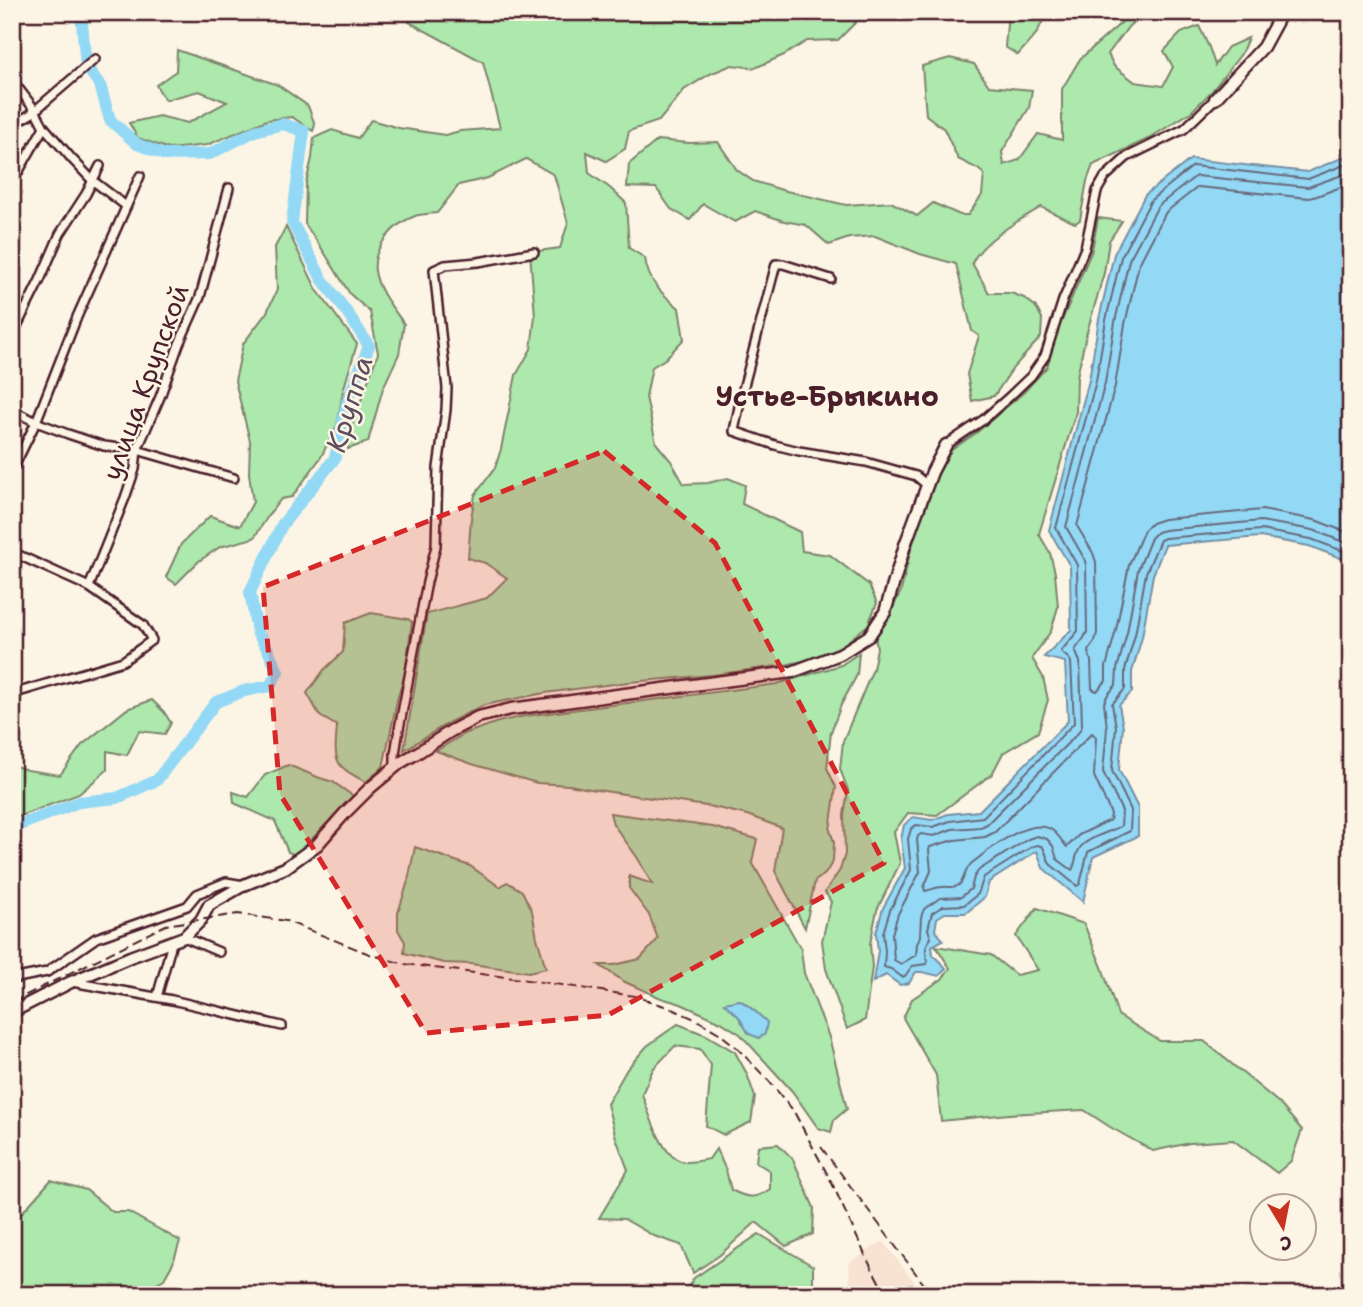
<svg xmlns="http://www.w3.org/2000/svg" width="1363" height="1307" font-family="'Shantell Sans',sans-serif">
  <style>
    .built { fill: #f8e2d1 }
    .green { fill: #ade8ad; stroke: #7c846c; stroke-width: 2; fill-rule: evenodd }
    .water { fill: #93d9f5; stroke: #768fa4; stroke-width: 2 }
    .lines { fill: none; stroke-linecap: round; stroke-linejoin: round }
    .shore { stroke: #67697c; stroke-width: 2 }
    .stream { stroke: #768fa4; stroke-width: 2 }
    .river { stroke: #93d9f5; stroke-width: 12 }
    .street-casing { stroke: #4a1f2b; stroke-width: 12 }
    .secondary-casing { stroke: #4a1f2b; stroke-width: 15 }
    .street { stroke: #fcf5e5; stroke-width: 7 }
    .secondary { stroke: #fcf5e5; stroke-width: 10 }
    .rail { stroke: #4a1f2b; stroke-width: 2; stroke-dasharray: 10 5; stroke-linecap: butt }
    .marked { fill: #d62828; fill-opacity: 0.2; stroke: #d62828; stroke-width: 5; stroke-dasharray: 14 9; stroke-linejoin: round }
    .labels { text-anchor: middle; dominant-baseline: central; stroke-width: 5; stroke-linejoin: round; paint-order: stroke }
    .street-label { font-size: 26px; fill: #4a1f2b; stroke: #fcf5e5 }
    .neighbourhood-label { font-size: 28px; font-weight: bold; fill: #4a1f2b; stroke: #fcf5e5 }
    .water-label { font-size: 28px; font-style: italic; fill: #5c4e5e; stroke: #fcf5e5 }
  </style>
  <rect width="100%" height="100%" fill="#fcf5e5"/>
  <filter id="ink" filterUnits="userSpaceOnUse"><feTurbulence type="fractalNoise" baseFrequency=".0143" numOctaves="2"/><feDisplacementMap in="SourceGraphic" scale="14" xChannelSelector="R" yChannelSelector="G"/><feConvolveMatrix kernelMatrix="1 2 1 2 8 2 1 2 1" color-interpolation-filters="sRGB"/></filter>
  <g filter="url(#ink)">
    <polygon class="built" points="883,1241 924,1295 850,1295 849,1263"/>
    <g class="green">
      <path d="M411,12H858L856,22L838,40L807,41L784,55L755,68L732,65L710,74L684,90L659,121L629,131L625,149L606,161L587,152L589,173L610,188L626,203L629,248L645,258C648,282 661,293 679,308L684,339L665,359L652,367L646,397L656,443L671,461L684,484L708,483L728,478L745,485L742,504L800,532L802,551L830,555L869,585L877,603L868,625L842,646L807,660L785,665L713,675L629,682L545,693L484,705L450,722L404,750L427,614L487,598L507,578L485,563L468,558L471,518L475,495L495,468L501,449L516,375L531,349L535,316L530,252L560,248L568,223L554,175L526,159L488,178L459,185L437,213C430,214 421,214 415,216C394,224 372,247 375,271C378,291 393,308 404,324L399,354L383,388L368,442L348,449L350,431L378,353L370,312L350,294L324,252L305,224L306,183L312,158L314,138L332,130L358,138L371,120L399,128L445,135L460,131L500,128L483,62L409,22Z"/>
      <polygon points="1008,12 1047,12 1037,33 1018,55 1005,47"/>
      <path d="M1128,12H1145L1129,26L1108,54L1114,66L1135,82L1163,86L1173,67L1164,51L1181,33L1199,26L1209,47L1215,65L1228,47L1248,38L1241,54L1211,92L1191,112L1148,139L1093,165L1087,181L1080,220L1075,223L1041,207C1019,221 983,239 972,263L989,293H1011L1024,298L1035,306L1042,318L1041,337L1013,368L994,396L972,401L967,374L979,336L972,331L956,264L920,254L875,236L849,238L829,245L806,225L784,221L755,211L735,222L703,204L690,220L671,209L656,188L627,187L629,164L658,140L689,143L718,142L737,170L753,181L782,190L846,205L891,202L917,216L933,203L960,215H968L982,195L984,174L978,169L958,159L944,129L926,115L922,66L950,58L974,64L989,86L1032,90L1029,108L1002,152L1004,165L1019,160L1038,134L1062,140V89L1080,59L1121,23Z"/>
      <polygon points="177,50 278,85 308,106 315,125 313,131 292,117 267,120 207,145 169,149 138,138 129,123 159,116 188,123 227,102 199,91 165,100 156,85 176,71"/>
      <polygon points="1098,218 1122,221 1109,241 1104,273 1085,339 1077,377 1076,412 1039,534 1050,553 1055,573 1058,607 1051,631 1032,658 1043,677 1048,700 1038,732 1003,753 992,774 937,815 908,813 894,832 900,863 877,910 870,944 872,967 865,1020 847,1029 826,969 822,941 831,902 825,892 840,870 845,854 844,815 848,790 840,769 843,741 873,669 877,648 875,637 890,614 901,591 910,553 925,504 933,483 950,451 976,433 1023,393 1047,367 1057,332 1092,250"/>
      <polygon points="286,227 317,290 357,344 343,391 337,425 321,457 292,497 281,499 270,513 254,538 220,547 199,561 176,584 166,577 181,544 210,516 240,526 253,502 249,474 250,441 235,381 243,344 267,312 277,290 275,247"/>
      <path d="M371,613L408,619L412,622L405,674L398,696L383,767L366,782C333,765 334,762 337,726L320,716L307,693L324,670L343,652L345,623Z"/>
      <polygon points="859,653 857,675 841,705 831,732 827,768 836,787 830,830 834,842 833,861 825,874 815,881 805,928 775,871 782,828 747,815 713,807 590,789 569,785 537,783 472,764 436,751 464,734 498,722 525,716 777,684 841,665"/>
      <polygon points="152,700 164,712 171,723 165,734 139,731 127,755 107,751 107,770 79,794 12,819 12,765 27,770 60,775 82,745 127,709"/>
      <polygon points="288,765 320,778 333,782 353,796 312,839 295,855 288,852 275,821 234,803 233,792 248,797 265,775"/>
      <path d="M610,813L713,827L757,839L752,862L801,949L804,973L829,1037L847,1109L834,1120L831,1132L818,1128L792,1091L740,1034L721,1022L681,1004L661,998L625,982L599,965H614L640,959L658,939L649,915L629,888V876L652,884L637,857L613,824ZM740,1000L756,1012L766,1022L750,1034L738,1015L725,1003Z"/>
      <polygon points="415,847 470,866 500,887 507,882 522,891 532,911 537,938 546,968 529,972 471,964 444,963 404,953 405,942 398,930 398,913 408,881"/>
      <polygon points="1037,908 1084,924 1102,967 1118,1015 1160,1041 1204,1041 1279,1103 1302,1130 1291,1161 1277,1173 1233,1140 1190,1143 1153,1151 1110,1127 1084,1110 1009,1114 941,1121 936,1075 903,1018 912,999 942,979 950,968 936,946 991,955 1016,975 1038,970 1016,936"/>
      <path d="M678,1024L706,1035L735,1052L747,1074L755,1097L751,1122L724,1135L706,1126L711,1065L700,1049L675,1046L653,1069L642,1094C649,1113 661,1155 681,1161C689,1164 701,1160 709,1159L716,1149L726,1170L731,1190C747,1198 754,1200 770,1189V1171L756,1162L758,1146L778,1144L793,1159L814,1208L813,1234L786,1246L756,1222L720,1255L693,1273L681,1245L654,1236L624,1219L599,1218L628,1170L616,1138L607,1104L627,1069L647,1046Z"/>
      <polygon points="51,1180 86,1190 113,1212 128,1212 180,1241 173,1263 164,1279 139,1293 139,1295 12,1295 12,1224"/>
      <polygon points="759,1234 813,1266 813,1295 683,1295 694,1278"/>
    </g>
    <g class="water">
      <polygon points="1344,157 1351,159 1351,562 1309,546 1260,537 1165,545 1153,575 1142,637 1132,672 1132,692 1119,705 1123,727 1119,770 1138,808 1138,836 1093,857 1083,902 1043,868 1037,851 989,882 985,897 966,913 945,913 937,918 935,930 943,940 932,946 933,955 946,968 939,976 922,972 916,972 909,983 900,985 886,975 873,982 878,951 876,933 883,908 905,868 901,839 904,825 913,817 932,820 948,814 979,811 1068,721 1065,662 1044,657 1071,630 1070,566 1049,530 1089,380 1099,319 1114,254 1145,195 1191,159 1308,172"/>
      <polygon points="740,1000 756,1012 767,1022 765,1034 759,1038 749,1034 738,1016 724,1003"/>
    </g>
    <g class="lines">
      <g class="shore">
        <path d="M1351,165H1344L1308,179L1193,166L1151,200L1121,257L1106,320L1096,381L1056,528L1077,565L1078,631L1061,651C1063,656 1069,656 1071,662L1074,723L983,817L950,821L933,827L916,825L911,829L908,839L911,870L890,910L883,933L885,951L884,967L891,969L902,977L905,976L912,966L927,964L928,961C924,952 925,945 931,938L928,929L932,913L943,906L964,905L978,894L984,877L1033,846L1038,845L1043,847L1050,864L1077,886L1080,884L1088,852L1130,831L1131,810L1112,771L1116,727L1112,704L1125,689V670L1135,635L1146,573L1160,540L1165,538L1261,530L1311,539L1351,554"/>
        <path d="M1351,174H1345L1308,187L1196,176L1158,206L1129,260L1115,322L1105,383L1066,527L1084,558L1086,565L1087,632L1084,638L1075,650L1080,662L1082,726L1078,733L987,824L981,827L952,829L934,836L921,834L918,836L917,840L920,872L898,914L892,934L894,960L901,964L916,955L917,944L920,936L921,917L924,909L940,898L961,897L971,889L974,877L979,870L1028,839L1037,836L1047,839L1053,846L1057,859L1072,870C1076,864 1075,855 1080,848C1086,838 1111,832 1121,826L1122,811L1103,772L1107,728L1104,703L1107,696L1116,685L1117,669L1127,633L1138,570L1151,538L1157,532L1164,530L1261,521L1313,530L1351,545"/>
        <polyline points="1351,184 1346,185 1317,196 1309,198 1198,187 1166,212 1139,264 1125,324 1115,386 1077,526 1093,553 1096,562 1097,633 1095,641 1088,651 1091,661 1092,689 1097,691 1106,681 1106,667 1116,630 1129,565 1144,530 1152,523 1164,519 1262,510 1315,520 1351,534"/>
        <path d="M1092,733L1096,737L1094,776L1111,814L1110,820L1079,835L1067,847C1062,842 1059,835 1052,830C1029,816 990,849 972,863C965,869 964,880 960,884C956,889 948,886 942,887C936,887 931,890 925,891L924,887L931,871L929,850L930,847L954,840L985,837L995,832Z"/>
      </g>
      <polyline class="stream" points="1351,38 1351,42"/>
      <polyline class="river" points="12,828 79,802 117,798 157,780 216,702 244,691 270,686 278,672 268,650 257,632 250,592 282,525 335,458 347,402 369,346 349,315 322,279 292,222 304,131 283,124 255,131 210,154 165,155 137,144 110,120 100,85 86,66 81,12"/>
      <g class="street-casing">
        <g id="street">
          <polyline points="12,80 35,110 44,127 72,159 92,180 126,206"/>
          <polyline points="12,125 31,114 95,59"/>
          <polyline points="12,183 44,127"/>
          <polyline points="831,279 783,264 776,264 741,397 734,431 775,445 799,451 866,462 916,476 927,485"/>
          <polyline points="12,336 40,280 60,234 86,194 100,166"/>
          <polyline points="12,410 36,422 68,434 104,446 137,450 234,478"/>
          <polyline points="946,445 983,420 1009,397 1031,376 1045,356 1063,300 1085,248 1097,191 1105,177 1127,157 1184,129 1215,99"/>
          <polyline points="12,471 36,422 77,317 140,176"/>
          <polyline points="12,552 89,587 143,625 152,640 123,661 12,694"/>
          <polyline points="89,587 125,498 135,469 137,450 160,397 179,344 200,297 229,188"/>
          <polyline points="395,766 395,754 399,729 427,582 436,546 438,468 446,410 447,388 434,270 445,265 478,262 534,252"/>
          <polyline points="184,937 219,952"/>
          <polyline points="12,979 47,972 96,938 187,906 197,894 226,882 244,885"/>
          <polyline points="72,982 172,1000 282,1026"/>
          <polyline points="157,997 172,943"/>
        </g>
      </g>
      <g class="secondary-casing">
        <g id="secondary">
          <polyline points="1215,99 1263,47 1282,12"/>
          <polyline points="12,1012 71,982 130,957 184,937 201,920 209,905 244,885 285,868 317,845 345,813 370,788 400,763 417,753 451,731 478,717 511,709 792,672 840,654 869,636 885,612 905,545 932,472 946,445"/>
        </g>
      </g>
      <use href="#street" class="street"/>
      <use href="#secondary" class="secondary"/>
      <g class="rail">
        <polyline points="12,1002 166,925 238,914 286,921 372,955 404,964 521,979 635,996 670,1008 697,1020 719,1033 735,1046 768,1080 793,1110 831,1181 867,1259 886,1295"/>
        <polyline points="821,1147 932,1295"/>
      </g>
    </g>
  </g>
  <path class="marked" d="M604,451L715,543L884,863L608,1015L426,1033L280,794L263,587Z"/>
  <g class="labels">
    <g class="street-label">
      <text transform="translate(145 382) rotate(-70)">улица Крупской</text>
    </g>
    <g class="neighbourhood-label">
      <text x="827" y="396">Устье-Брыкино</text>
    </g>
    <g class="water-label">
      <text transform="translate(349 404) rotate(-73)">Круппа</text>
    </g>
  </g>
  <rect width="1363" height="1307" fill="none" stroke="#fcf5e5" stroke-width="42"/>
  <rect x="21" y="21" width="1321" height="1265" fill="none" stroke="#4a1f2b" stroke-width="2.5" filter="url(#ink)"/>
  <g transform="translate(1283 1227) rotate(170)"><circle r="33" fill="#fcf5e5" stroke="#b59f9b" stroke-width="2"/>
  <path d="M0-5L12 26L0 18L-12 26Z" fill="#c8321e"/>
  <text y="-10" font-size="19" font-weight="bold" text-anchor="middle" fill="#4a1f2b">С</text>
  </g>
</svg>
